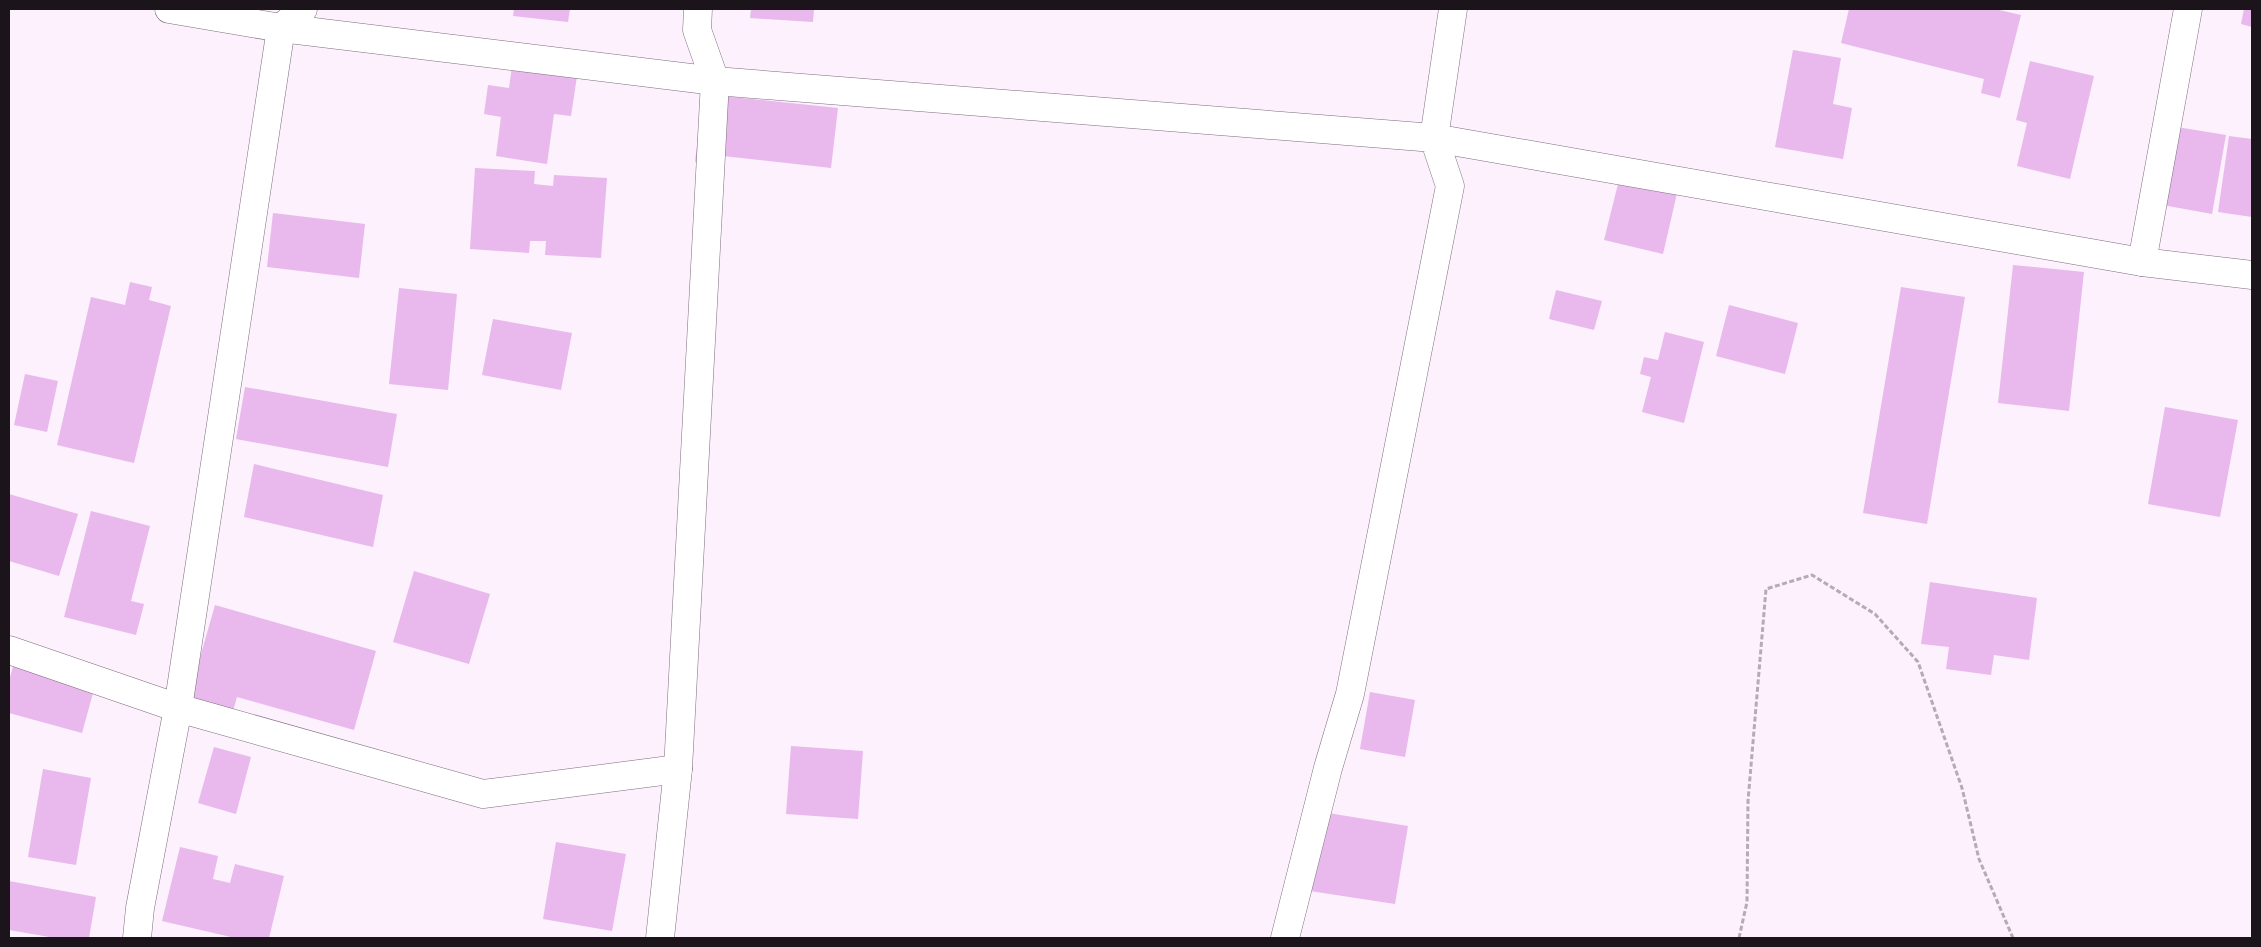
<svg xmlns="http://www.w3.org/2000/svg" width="2261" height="947" font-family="'Noto Sans',sans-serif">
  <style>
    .building { fill: #e9b8ec }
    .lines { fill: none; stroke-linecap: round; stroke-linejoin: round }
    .minor-casing { stroke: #7d6d7e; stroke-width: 29 }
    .path { stroke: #b4abb5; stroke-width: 3; stroke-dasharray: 5 2.5; stroke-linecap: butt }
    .minor { stroke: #fff; stroke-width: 28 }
  </style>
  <rect width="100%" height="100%" fill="#fcf1fd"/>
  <g class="building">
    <polygon points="514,9 570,9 568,22 513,16"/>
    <polygon points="751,9 814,9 813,22 750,18"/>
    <polygon points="1849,9 1995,9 2021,15 2000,98 1981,93 1984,79 1841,43"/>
    <polygon points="2244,9 2252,9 2252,27 2241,24"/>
    <polygon points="1793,50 1841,58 1833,104 1852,108 1843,159 1775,147"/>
    <polygon points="2030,61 2094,76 2070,179 2017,166 2027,123 2016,120"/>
    <polygon points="512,66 577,76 571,116 554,114 547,164 496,156 501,117 484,114 488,85 509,88"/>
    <polygon points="703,94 838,108 831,168 723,156 722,165 695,162"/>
    <polygon points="2171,126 2226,135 2212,214 2157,204"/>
    <polygon points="2229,136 2252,139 2252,217 2218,212"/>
    <polygon points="475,168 535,171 534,184 553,186 554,175 607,178 601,258 545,255 546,241 530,241 529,253 470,249"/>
    <polygon points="1620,176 1678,189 1663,254 1604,240"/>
    <polygon points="273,213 365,224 359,278 267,267"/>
    <polygon points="2013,265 2084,272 2069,411 1998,403"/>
    <polygon points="130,282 152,287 149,300 171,306 134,463 57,445 91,297 125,305"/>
    <polygon points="1901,287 1965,297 1927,524 1863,513"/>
    <polygon points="399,288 457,294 448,390 389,384"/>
    <polygon points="1556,290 1602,301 1594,330 1549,319"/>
    <polygon points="1729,305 1798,323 1785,374 1716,356"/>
    <polygon points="493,319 572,333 561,390 482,375"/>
    <polygon points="1665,332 1704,342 1684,423 1642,412 1651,377 1640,374 1644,357 1658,360"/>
    <polygon points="25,374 58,381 47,432 14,425"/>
    <polygon points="245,387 397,414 388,467 236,439"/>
    <polygon points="2165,407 2238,420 2220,517 2148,504"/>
    <polygon points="254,464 383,495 373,547 244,517"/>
    <polygon points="9,494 78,514 59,576 9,561"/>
    <polygon points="91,511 150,526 131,601 144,604 136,635 64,617"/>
    <polygon points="414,571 490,594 469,664 393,642"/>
    <polygon points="1930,582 2037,598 2029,660 1994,655 1991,675 1946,669 1949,647 1921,644"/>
    <polygon points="215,605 376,651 354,730 237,697 232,715 187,703"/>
    <polygon points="17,652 98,675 82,733 9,713 9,681"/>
    <polygon points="1370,692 1415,700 1405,757 1360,749"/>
    <polygon points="791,746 863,751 858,819 786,814"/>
    <polygon points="214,747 251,757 236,814 198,803"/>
    <polygon points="43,769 91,778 76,865 28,857"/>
    <polygon points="1322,812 1408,826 1395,904 1310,891"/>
    <polygon points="556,842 626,854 612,931 543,919"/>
    <polygon points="180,847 218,856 213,879 230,883 235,864 284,876 269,938 235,938 162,921"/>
    <polygon points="9,881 96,897 89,938 55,938 9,930"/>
  </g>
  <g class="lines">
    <g class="minor-casing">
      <g id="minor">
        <polyline points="169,9 281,28 715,81 1434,138 1450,186 1350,694 1328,768 1285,938"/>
        <polyline points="1453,9 1434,138 2142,262 2252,275"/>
        <polyline points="2142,262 2188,9"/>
        <polyline points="9,650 178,708 483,794 678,769"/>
        <polyline points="137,938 140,908 178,708 281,28 303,9"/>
        <polyline points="660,938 678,769 715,81 697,30 698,9"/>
      </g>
    </g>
    <polyline class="path" points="1739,938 1747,902 1748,801 1766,589 1812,575 1875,614 1918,662 1962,788 1979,859 2013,938"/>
    <use href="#minor" class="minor"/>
  </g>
  <rect width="2261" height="947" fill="none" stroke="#1b141b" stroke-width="20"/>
</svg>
